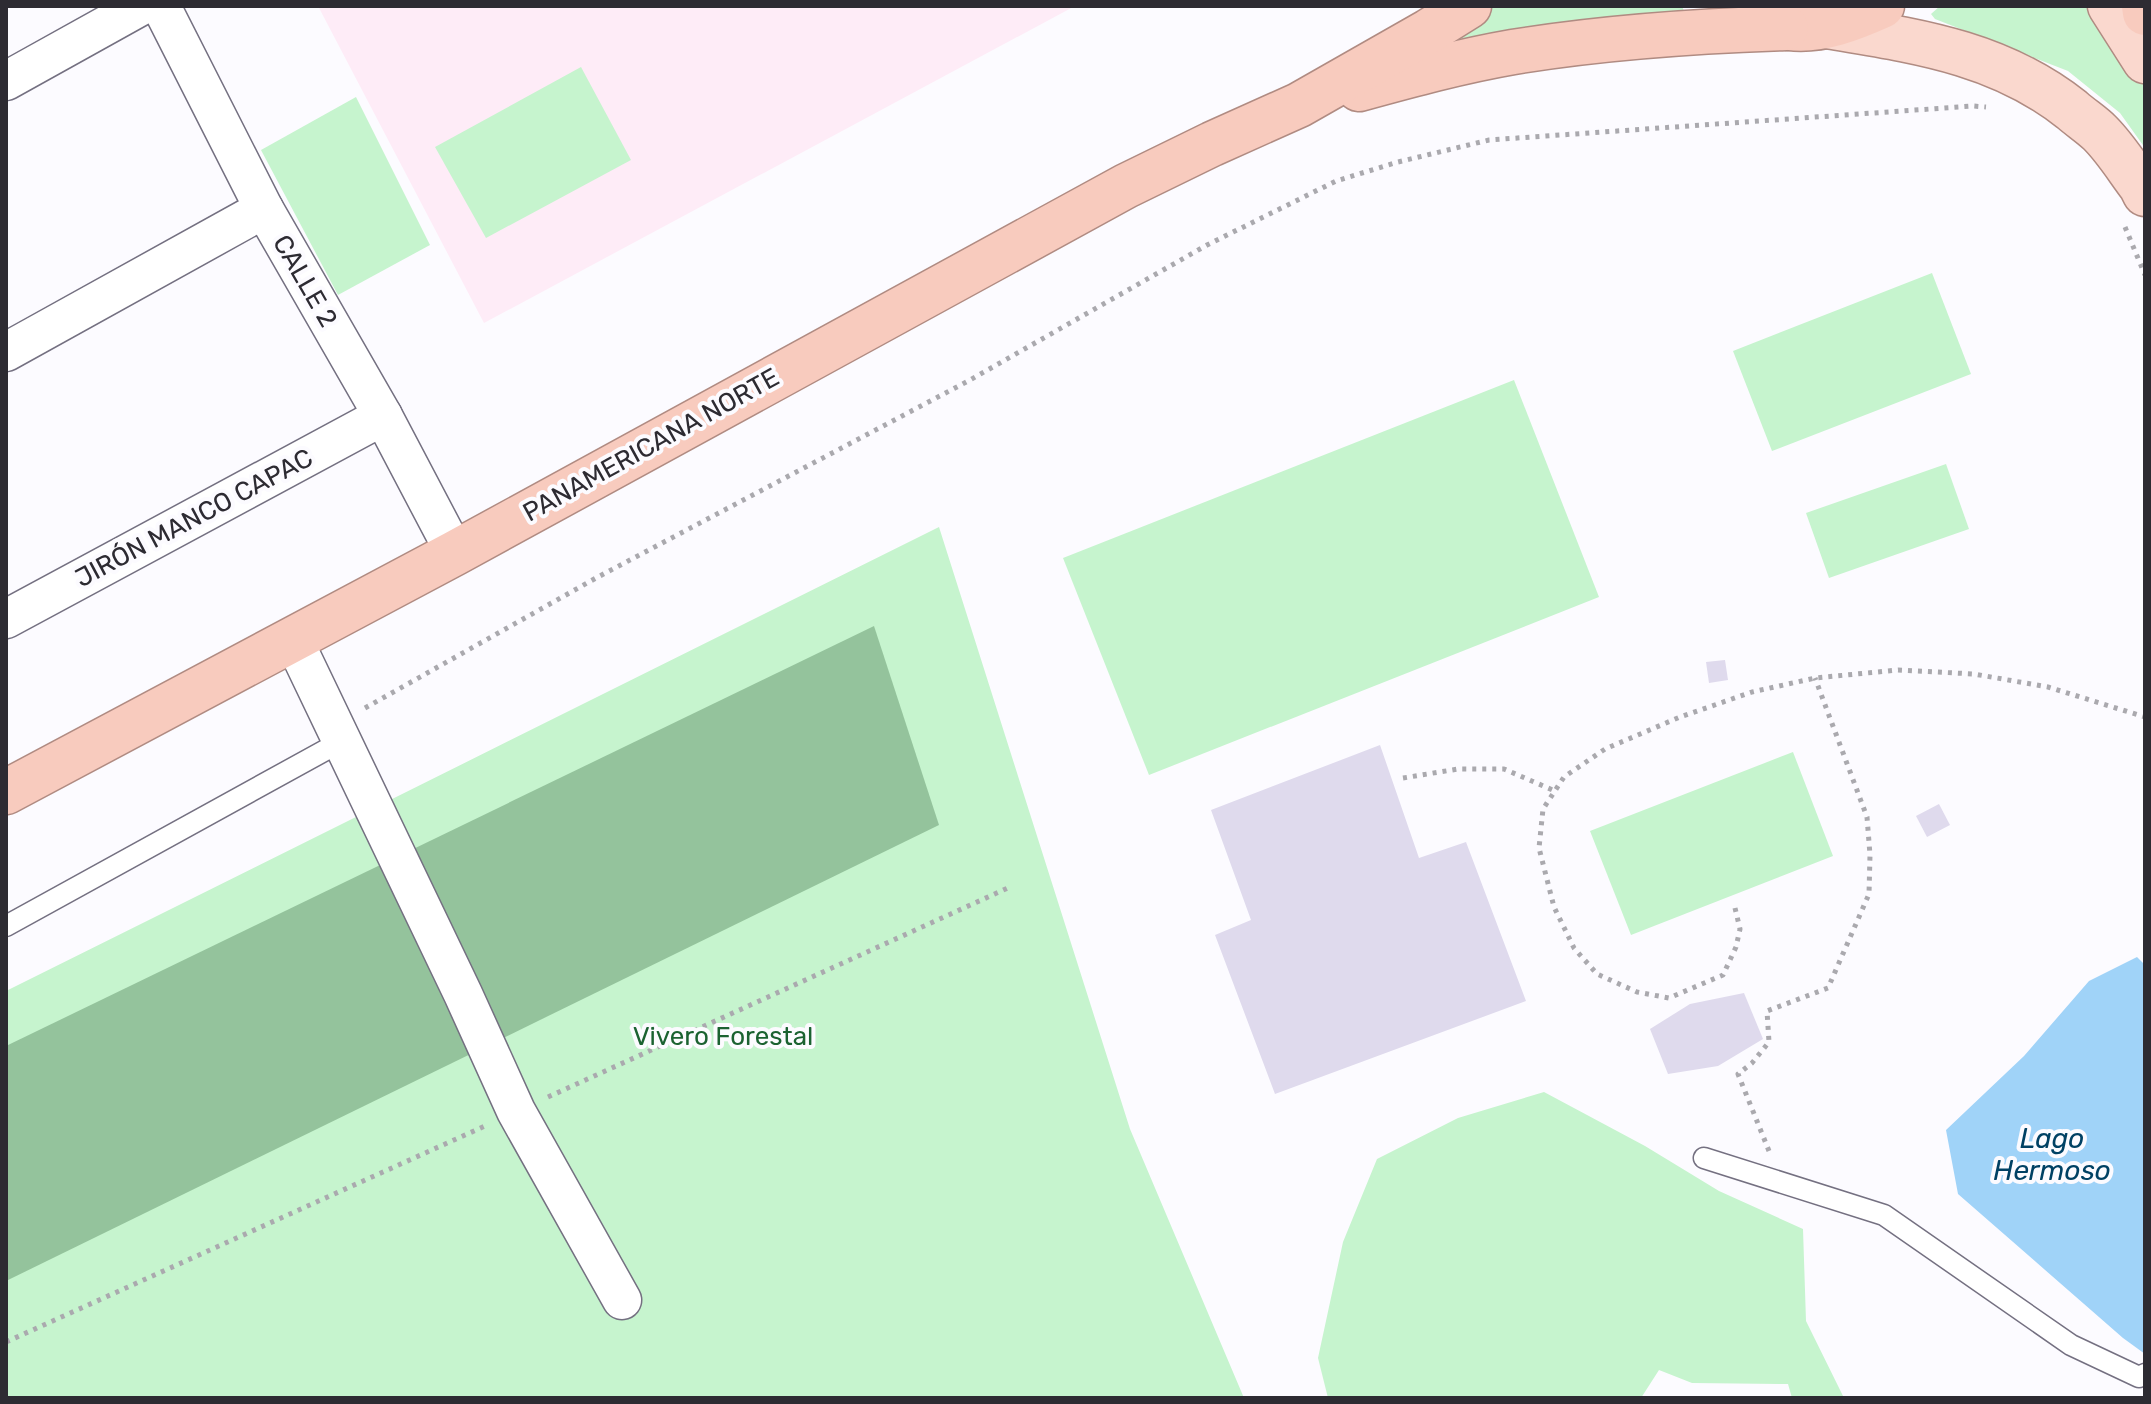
<svg xmlns="http://www.w3.org/2000/svg" width="2151" height="1404" font-family="Rubik,sans-serif">
  <style>
    .medical { fill: #feecf7 }
    .green { fill: #c6f4ce }
    .forest { fill: #94c39c }
    .water { fill: #a0d3f8 }
    .building { fill: #dfdaed }
    .lines { fill: none; stroke-linecap: round; stroke-linejoin: round }
    .service-casing { stroke: #747081; stroke-width: 23 }
    .minor-casing { stroke: #747081; stroke-width: 41 }
    .primary-casing { stroke: #b08b82; stroke-width: 47 }
    .trunk-casing { stroke: #b08b82; stroke-width: 47 }
    .path { stroke: #aaa9ae; stroke-width: 5; stroke-dasharray: 4 6; stroke-linecap: butt }
    .service { stroke: #fff; stroke-width: 20 }
    .minor { stroke: #fff; stroke-width: 38 }
    .primary { stroke: #fad8ce; stroke-width: 44 }
    .trunk { stroke: #f8cbbe; stroke-width: 44 }
    .labels { text-anchor: middle; dominant-baseline: central; stroke-width: 8; stroke-linejoin: round; paint-order: stroke }
    .street-label { font-size: 26px; fill: #2d2b32; stroke: #fcfbff }
    .park-label { font-size: 26px; fill: #1b6231; stroke: #fcfbff }
    .water-label { font-size: 28px; font-style: italic; fill: #004164; stroke: #fcfbff }
  </style>
  <rect width="100%" height="100%" fill="#fcfbff"/>
  <polygon class="medical" points="318,6 1075,6 484,323"/>
  <g class="green">
    <polygon points="1483,6 1682,6 1684,11 1677,19 1413,55"/>
    <polygon points="1940,6 2096,6 2145,85 2145,148 2120,113 2068,71 1935,19 1931,14"/>
    <polygon points="581,67 631,160 486,238 435,147"/>
    <polygon points="356,97 430,245 338,295 261,150"/>
    <polygon points="1932,273 1971,374 1772,451 1733,351"/>
    <polygon points="1514,380 1599,597 1149,775 1063,558"/>
    <polygon points="1946,464 1969,529 1829,578 1806,513"/>
    <polygon points="939,527 1130,1129 1244,1398 6,1398 6,991"/>
    <polygon points="1793,752 1833,856 1631,935 1590,831"/>
    <polygon points="1544,1092 1645,1146 1719,1191 1803,1229 1806,1321 1844,1398 1792,1398 1788,1384 1692,1383 1659,1370 1641,1398 1328,1398 1318,1358 1343,1242 1377,1159 1458,1118"/>
  </g>
  <polygon class="forest" points="874,626 939,825 6,1281 6,1046"/>
  <polygon class="water" points="2137,957 2145,965 2145,1354 2123,1338 1958,1194 1946,1130 2024,1056 2089,981"/>
  <g class="building">
    <polygon points="1725,660 1728,680 1709,683 1706,662"/>
    <polygon points="1380,745 1419,858 1466,842 1526,1001 1275,1094 1215,935 1251,920 1211,810"/>
    <polygon points="1939,804 1950,825 1927,837 1916,816"/>
    <polygon points="1744,993 1763,1039 1718,1066 1668,1074 1650,1029 1690,1004"/>
  </g>
  <g class="lines">
    <g class="service-casing">
      <g id="service">
        <polyline points="6,926 342,741"/>
        <polyline points="1704,1158 1884,1215 2071,1345 2139,1377 2145,1374"/>
      </g>
    </g>
    <g class="minor-casing">
      <g id="minor">
        <polyline points="161,6 264,209 383,416 455,553"/>
        <polyline points="6,81 141,6"/>
        <polyline points="6,352 264,209"/>
        <polyline points="6,619 383,416"/>
        <polyline points="293,639 463,994 516,1111 622,1300"/>
      </g>
    </g>
    <g class="primary-casing">
      <g id="primary">
        <polyline points="2110,6 2145,61"/>
        <path d="M1827,26C1916,41 1999,52 2072,110C2081,118 2092,125 2100,133C2116,149 2128,169 2141,186L2145,194"/>
      </g>
    </g>
    <g class="trunk-casing">
      <g id="trunk">
        <polyline points="2144,6 2145,13"/>
        <path d="M1758,17C1768,21 1779,26 1789,28C1821,32 1853,19 1882,6"/>
        <path d="M1359,89C1410,75 1461,61 1513,52C1604,37 1695,31 1786,28"/>
        <polyline points="6,792 455,553 1126,186 1212,144 1299,105 1429,31 1469,6"/>
      </g>
    </g>
    <g class="path">
      <polyline points="2125,227 2145,275"/>
      <polyline points="365,708 596,578 970,380 1207,245 1336,181 1398,162 1489,140 1973,106 1986,107"/>
      <polyline points="1403,778 1458,769 1504,769 1555,791"/>
      <polyline points="1735,908 1740,929 1736,947 1723,975 1669,998 1637,992 1597,974 1574,948 1554,907 1539,848 1543,809 1564,777 1605,749 1680,717 1752,692 1815,678 1898,670 1974,674 2048,687 2145,717"/>
      <polyline points="548,1097 1010,887"/>
      <polyline points="1769,1151 1738,1074 1752,1063 1769,1042 1767,1011 1828,988 1869,894 1870,855 1867,817 1815,678"/>
      <polyline points="6,1342 485,1126"/>
    </g>
    <use href="#service" class="service"/>
    <use href="#minor" class="minor"/>
    <use href="#primary" class="primary"/>
    <use href="#trunk" class="trunk"/>
  </g>
  <g class="labels">
    <g class="street-label">
      <text transform="translate(305 281) rotate(60)">CALLE 2</text>
      <text transform="translate(651 445) rotate(-29)">PANAMERICANA NORTE</text>
      <text transform="translate(194 518) rotate(-28)">JIRÓN MANCO CAPAC</text>
    </g>
    <g class="park-label">
      <text x="723" y="1036">Vivero Forestal</text>
    </g>
    <g class="water-label">
      <text x="2052" y="1138">Lago<tspan x="2052" dy="32">Hermoso</tspan></text>
    </g>
  </g>
  <rect width="2151" height="1404" fill="none" stroke="#2d2b32" stroke-width="16"/>
</svg>
